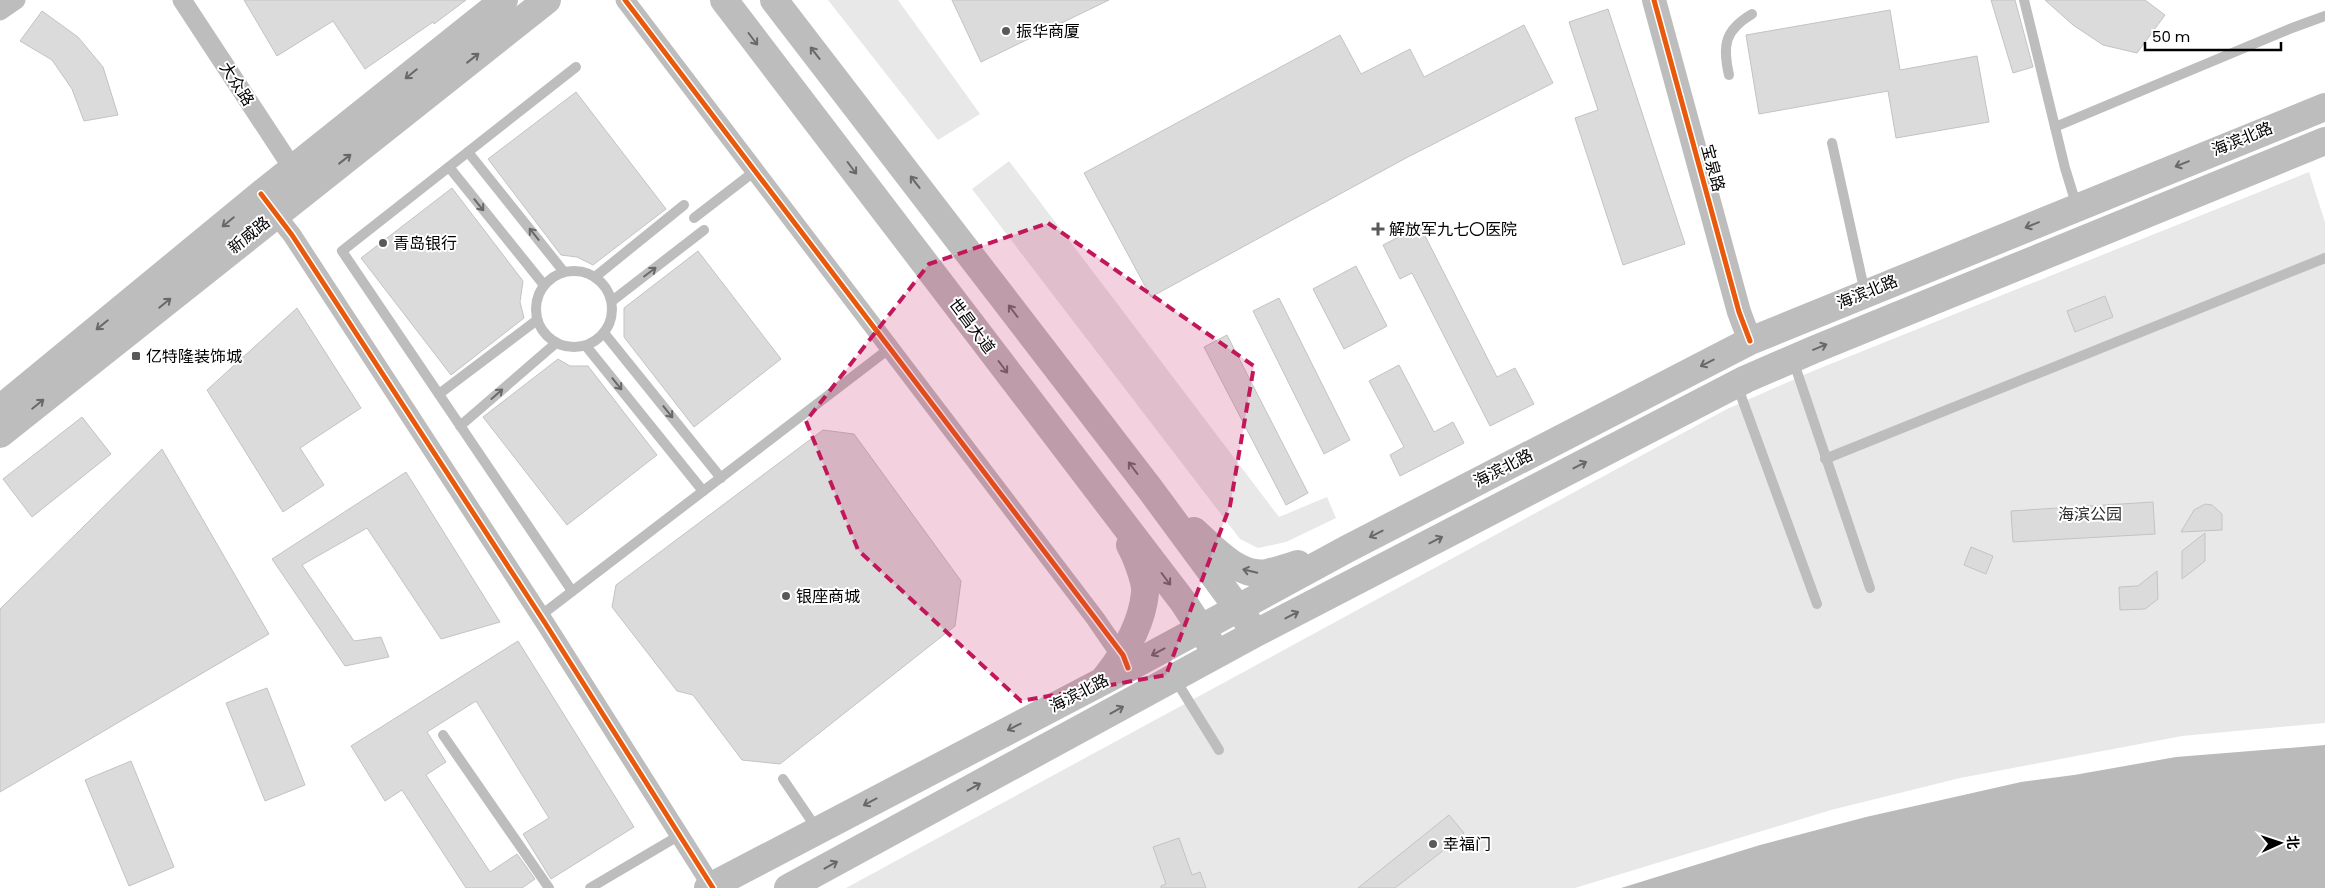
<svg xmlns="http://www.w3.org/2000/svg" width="2325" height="888" font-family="Poppins,'Noto Sans SC',sans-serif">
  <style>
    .green { fill: #e8e8e8 }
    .water { fill: #bababa }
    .building { fill: #dbdbdb; stroke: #c3c3c3 }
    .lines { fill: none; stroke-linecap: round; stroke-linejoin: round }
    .service { stroke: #bdbdbd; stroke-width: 10 }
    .minor { stroke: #bdbdbd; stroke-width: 19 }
    .tertiary { stroke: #bdbdbd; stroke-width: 24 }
    .primary { stroke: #bdbdbd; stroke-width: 28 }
    .cycleway-casing { stroke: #fff; stroke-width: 8 }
    .cycleway { stroke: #e8590c; stroke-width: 5 }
    .oneway { stroke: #686868 }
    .marked { fill: #c2185b; fill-opacity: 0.2; stroke: #c2185b; stroke-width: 4; stroke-dasharray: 10 6; stroke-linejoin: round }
    .poi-dot { fill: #595959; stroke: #fff; stroke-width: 2 }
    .labels { text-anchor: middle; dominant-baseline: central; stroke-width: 4; stroke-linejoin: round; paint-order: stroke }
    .poi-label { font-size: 16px; fill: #000; stroke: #fff; text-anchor: start }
    .street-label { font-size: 16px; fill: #000; stroke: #fff }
    .park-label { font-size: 16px; fill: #2c2c2c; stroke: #fff }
  </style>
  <rect width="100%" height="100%" fill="#fff"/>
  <g class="green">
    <polygon points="828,0 898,0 980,114 938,140"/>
    <polygon points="1009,161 1279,517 1327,497 1336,518 1286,542 1258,548 1240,539 972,189"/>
    <polygon points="2309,172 2325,222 2325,723 2182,736 1960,778 1831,810 1575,888 846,888 1727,409 1813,371"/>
  </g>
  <polygon class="water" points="2325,745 2325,888 1621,888 1760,845 1866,817 2021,782 2074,775 2176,757"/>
  <g class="building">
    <polygon points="244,0 466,0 434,24 433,22 365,69 333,21 277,56"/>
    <polygon points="952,0 1109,0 981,62"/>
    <polygon points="1991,0 2015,0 2033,67 2013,73"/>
    <polygon points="2045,0 2145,0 2165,15 2137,53 2103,45 2073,25"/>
    <polygon points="1608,9 1685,244 1623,265 1575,118 1598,110 1569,22"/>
    <polygon points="1890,10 1900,70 1977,56 1989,122 1896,138 1888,91 1759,114 1746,35"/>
    <polygon points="42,11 78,37 103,67 118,115 84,121 72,89 52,60 20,41"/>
    <polygon points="1524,25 1553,83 1406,158 1151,297 1084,173 1340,35 1361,74 1410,49 1424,77"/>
    <polygon points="576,92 666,209 593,265 577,257 561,255 488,159"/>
    <polygon points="452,188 523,281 520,302 524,318 451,375 361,258"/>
    <polygon points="1420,226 1497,377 1515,368 1534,404 1490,426 1412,273 1400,279 1383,245"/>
    <polygon points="698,251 781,359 694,427 624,337 624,308"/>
    <polygon points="1356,266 1387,326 1344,349 1313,289"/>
    <polygon points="2105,296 2113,317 2075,332 2067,311"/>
    <polygon points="1279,298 1350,440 1324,454 1253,311"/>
    <polygon points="297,308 361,408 300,448 324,485 283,512 207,390"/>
    <polygon points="1227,335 1308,493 1286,505 1204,347"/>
    <polygon points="558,359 570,366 588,366 657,455 567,525 483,417"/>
    <polygon points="1399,365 1434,432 1453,422 1464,443 1400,476 1390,455 1404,447 1369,381"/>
    <polygon points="82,417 111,454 32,517 3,479"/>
    <polygon points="823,430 854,434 961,581 955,626 780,764 742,760 693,695 677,691 612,607 616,585"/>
    <polygon points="162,449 269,634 0,792 0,609"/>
    <polygon points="406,472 500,622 441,639 367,528 302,565 354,641 381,637 389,657 345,666 272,559"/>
    <polygon points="2153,502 2155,534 2013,542 2011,511"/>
    <polygon points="2205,504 2212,505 2222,514 2222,530 2181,532 2194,510"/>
    <polygon points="2205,533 2205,561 2182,579 2182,551"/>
    <polygon points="1971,547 1993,556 1986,574 1964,565"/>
    <polygon points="2157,571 2158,599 2145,609 2120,610 2119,587 2138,586"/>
    <polygon points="518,641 634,827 551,879 523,834 549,818 476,701 427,732 446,762 426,775 490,872 517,854 535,879 522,888 466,888 402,790 385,801 351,746"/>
    <polygon points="267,688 305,785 265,801 226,703"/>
    <polygon points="131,761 174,867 129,886 85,780"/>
    <polygon points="1449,815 1464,833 1440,853 1395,888 1358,888"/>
    <polygon points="1179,838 1192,875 1200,872 1206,888 1161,888 1161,886 1166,884 1153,847"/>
  </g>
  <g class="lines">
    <g class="service">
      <polyline points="2024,0 2065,168 2077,207"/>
      <path d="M1729,75C1722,45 1725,30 1752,14"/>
      <polyline points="2055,127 2292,28 2325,16"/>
      <polyline points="1832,143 1865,293"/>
      <polyline points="468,152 564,272"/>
      <polyline points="449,167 544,285"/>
      <polyline points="694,218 755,171"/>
      <circle cx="574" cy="309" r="38"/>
      <polyline points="595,277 684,205"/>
      <polyline points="612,301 704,230"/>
      <polyline points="604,333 721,478"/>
      <polyline points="586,346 703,491"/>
      <polyline points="1793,360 1870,588"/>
      <polyline points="1737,385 1817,604"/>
      <polyline points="439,394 537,320"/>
      <polyline points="460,426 556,343"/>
      <polyline points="1825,459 2325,258"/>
      <polyline points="572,591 342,251 576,67"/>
      <polyline points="540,616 890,348"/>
      <polyline points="1175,679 1219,750"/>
      <polyline points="443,735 549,888"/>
      <polyline points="783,779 817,829"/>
      <polyline points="590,888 680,835"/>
    </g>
    <g class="minor">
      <polyline points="182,0 299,178"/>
      <polyline points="625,0 1095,618 1126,663"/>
      <polyline points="0,11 16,0"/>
      <polyline points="269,206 292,235 545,623 713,888"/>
    </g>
    <polyline class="tertiary" points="1654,0 1739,312 1750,341"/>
    <g class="primary">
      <polyline points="724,0 1184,603 1210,643"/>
      <polyline points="774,0 1150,489 1248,622"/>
      <polyline points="0,409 261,194 504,0"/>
      <polyline points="0,434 547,0"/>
      <path d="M1194,531C1213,548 1239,578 1267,573C1277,571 1288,567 1298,564"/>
      <path d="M1106,677C1124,654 1142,624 1145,593C1146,581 1136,556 1130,545"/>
      <polyline points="708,888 1128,668 1347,549 1750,341 2325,107"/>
      <polyline points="788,888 1256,633 1746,379 1813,350 2325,141"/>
    </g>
    <g class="cycleway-casing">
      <g id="cycleway">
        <polyline points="625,0 1095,618 1123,655 1128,668"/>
        <polyline points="1654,0 1739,312 1750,341"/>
        <polyline points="261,194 292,235 545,623 713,888"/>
      </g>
    </g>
    <use href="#cycleway" class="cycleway"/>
  </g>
  <defs><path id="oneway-shaft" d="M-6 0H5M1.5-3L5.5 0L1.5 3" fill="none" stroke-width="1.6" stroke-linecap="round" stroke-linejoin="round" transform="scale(1.25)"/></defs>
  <g class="oneway">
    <use href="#oneway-shaft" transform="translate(753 39) rotate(53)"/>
    <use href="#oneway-shaft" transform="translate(815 53) rotate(-128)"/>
    <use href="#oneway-shaft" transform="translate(473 58) rotate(-38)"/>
    <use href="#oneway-shaft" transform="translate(411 74) rotate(141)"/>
    <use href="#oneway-shaft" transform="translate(345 159) rotate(-38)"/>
    <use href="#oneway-shaft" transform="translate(2182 164) rotate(158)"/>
    <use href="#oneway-shaft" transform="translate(852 168) rotate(53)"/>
    <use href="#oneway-shaft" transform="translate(915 182) rotate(-128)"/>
    <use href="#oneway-shaft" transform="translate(479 205) rotate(51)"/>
    <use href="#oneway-shaft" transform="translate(228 222) rotate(141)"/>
    <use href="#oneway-shaft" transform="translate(2032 225) rotate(158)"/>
    <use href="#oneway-shaft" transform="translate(534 234) rotate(-129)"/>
    <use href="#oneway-shaft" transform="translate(650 272) rotate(-37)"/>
    <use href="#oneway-shaft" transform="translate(165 303) rotate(-39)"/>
    <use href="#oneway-shaft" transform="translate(1013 311) rotate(-127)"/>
    <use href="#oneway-shaft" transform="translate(102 325) rotate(141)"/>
    <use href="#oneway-shaft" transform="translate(1820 347) rotate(-22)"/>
    <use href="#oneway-shaft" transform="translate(1707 363) rotate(153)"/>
    <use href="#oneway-shaft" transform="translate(1003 367) rotate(53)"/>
    <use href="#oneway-shaft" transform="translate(617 384) rotate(51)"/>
    <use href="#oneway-shaft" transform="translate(497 394) rotate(-41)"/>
    <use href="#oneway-shaft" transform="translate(38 404) rotate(-39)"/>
    <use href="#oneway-shaft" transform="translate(668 412) rotate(51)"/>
    <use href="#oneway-shaft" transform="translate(1580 465) rotate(-27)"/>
    <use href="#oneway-shaft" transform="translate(1133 468) rotate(-127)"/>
    <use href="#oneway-shaft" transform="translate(1376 534) rotate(153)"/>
    <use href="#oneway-shaft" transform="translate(1436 540) rotate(-27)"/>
    <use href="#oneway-shaft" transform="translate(1250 571) rotate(-167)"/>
    <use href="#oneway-shaft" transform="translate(1166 579) rotate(53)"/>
    <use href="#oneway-shaft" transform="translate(1292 615) rotate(-27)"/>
    <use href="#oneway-shaft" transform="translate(1158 652) rotate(152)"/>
    <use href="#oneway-shaft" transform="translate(1117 710) rotate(-29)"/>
    <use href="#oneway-shaft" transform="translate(1014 727) rotate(153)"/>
    <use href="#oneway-shaft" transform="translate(974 787) rotate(-29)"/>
    <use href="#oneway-shaft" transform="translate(870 802) rotate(152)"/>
    <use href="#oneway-shaft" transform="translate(831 865) rotate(-29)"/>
  </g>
  <path class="marked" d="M1048,223L1254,366L1230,506L1166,675L1021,701L858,550L806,421L929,264Z"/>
  <g class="poi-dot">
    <circle cx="1006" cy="31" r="5"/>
    <path d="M1375.5 221.5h5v5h5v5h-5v5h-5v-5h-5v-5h5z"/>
    <circle cx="383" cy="243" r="5"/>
    <rect x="131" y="351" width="10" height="10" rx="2.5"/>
    <circle cx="786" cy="596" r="5"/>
    <circle cx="1433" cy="844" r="5"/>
  </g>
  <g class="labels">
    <g class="poi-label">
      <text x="1016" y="31">振华商厦</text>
      <text x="1389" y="229">解放军九七〇医院</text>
      <text x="393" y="243">青岛银行</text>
      <text x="146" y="356">亿特隆装饰城</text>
      <text x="796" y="596">银座商城</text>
      <text x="1443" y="844">幸福门</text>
    </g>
    <g class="street-label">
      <text transform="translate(237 84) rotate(57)">大众路</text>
      <text transform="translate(2242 139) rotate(-22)">海滨北路</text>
      <text transform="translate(1713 168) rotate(75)">宝泉路</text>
      <text transform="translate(249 235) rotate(-39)">新威路</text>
      <text transform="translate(1867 292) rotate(-22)">海滨北路</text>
      <text transform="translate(972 326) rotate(53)">世昌大道</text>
      <text transform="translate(1503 468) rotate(-27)">海滨北路</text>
      <text transform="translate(1079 693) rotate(-27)">海滨北路</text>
    </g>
    <g class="park-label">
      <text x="2090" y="514">海滨公园</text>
    </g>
  </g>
  <g transform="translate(2280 843) rotate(87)" stroke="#ffffff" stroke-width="4" paint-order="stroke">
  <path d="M0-4L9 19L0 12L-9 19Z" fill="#000000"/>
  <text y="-8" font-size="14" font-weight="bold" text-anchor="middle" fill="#000000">北</text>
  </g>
  <path d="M2145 42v8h136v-8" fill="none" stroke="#000000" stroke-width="2.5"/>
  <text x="2152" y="42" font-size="15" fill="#000000" stroke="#ffffff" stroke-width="4" paint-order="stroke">50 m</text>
</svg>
